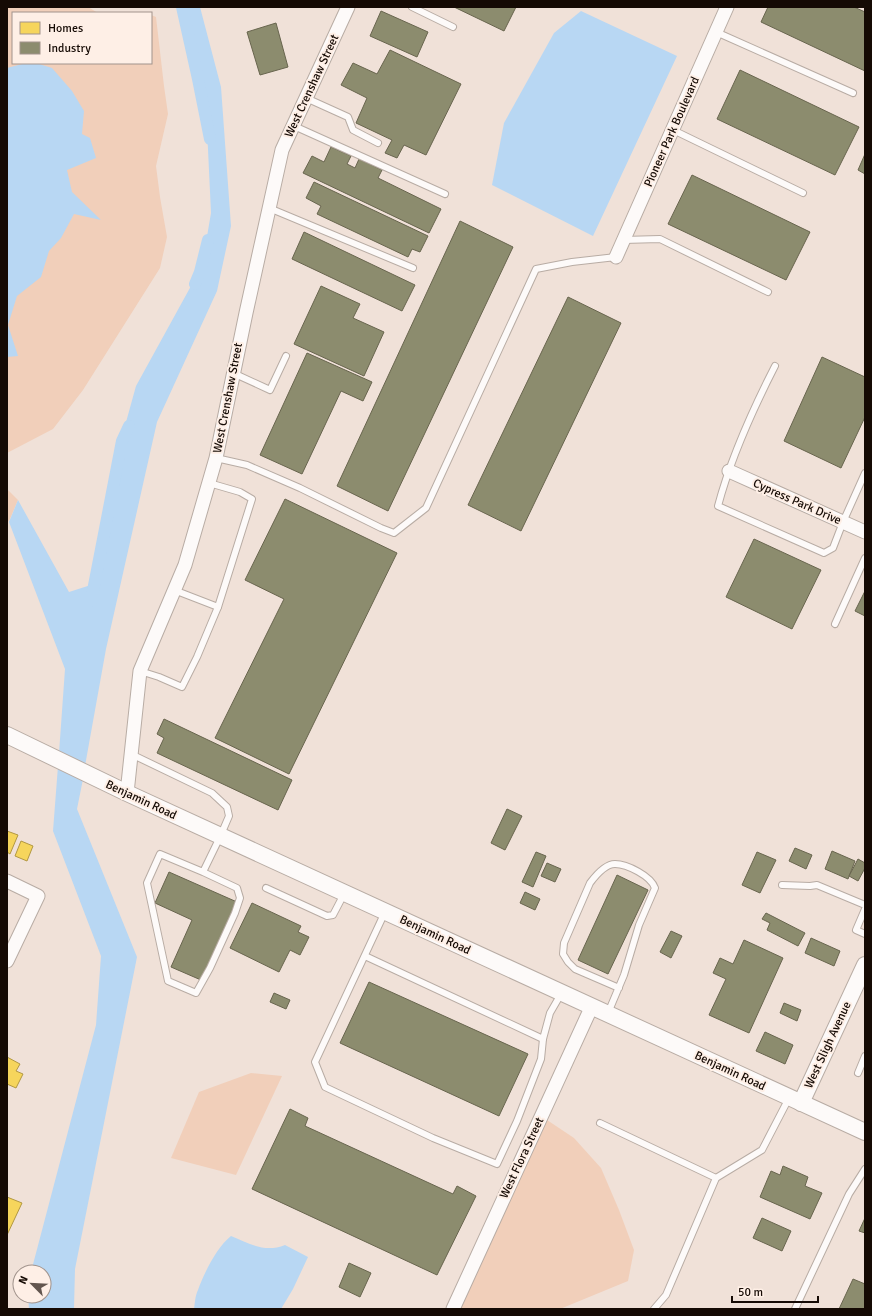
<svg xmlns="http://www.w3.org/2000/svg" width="872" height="1316" font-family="Signika,sans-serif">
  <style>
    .green { fill: #f1cfba }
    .water { fill: #b8d7f3 }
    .homes { fill: #f6d55c; stroke: #b29842 }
    .industry { fill: #8c8c6e; stroke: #68654e }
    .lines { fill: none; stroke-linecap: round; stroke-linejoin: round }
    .canal { stroke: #b8d7f3; stroke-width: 12 }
    .service-casing { stroke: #b8aca4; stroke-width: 8 }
    .minor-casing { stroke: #b8aca4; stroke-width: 15 }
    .tertiary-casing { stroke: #b8aca4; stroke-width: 18 }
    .service { stroke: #fdfaf9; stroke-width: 6 }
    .minor { stroke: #fdfaf9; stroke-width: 13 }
    .tertiary { stroke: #fdfaf9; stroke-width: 16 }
    .labels { text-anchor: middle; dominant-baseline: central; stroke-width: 4; stroke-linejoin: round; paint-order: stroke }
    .street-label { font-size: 12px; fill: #150a04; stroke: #feefe6 }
  </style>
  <rect width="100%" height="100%" fill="#f0e1d8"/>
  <g class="green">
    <polygon points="7,7 88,7 98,13 13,13 13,63 151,63 151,15 156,17 164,86 168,114 156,166 160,197 167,237 160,268 83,390 53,429 7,453"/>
    <polygon points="7,489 18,500 10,519 7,523"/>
    <polygon points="251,1073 282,1076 236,1175 171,1158 199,1092"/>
    <polygon points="547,1120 574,1138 601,1168 619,1210 634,1250 628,1281 560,1309 460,1309"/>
  </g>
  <g class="water">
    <polygon points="185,7 200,7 221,87 231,226 217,291 157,422 106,649 85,766 59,753 65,669 9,522 18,500 69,592 94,584 123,433 136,386 202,266 211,213 206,107"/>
    <polygon points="581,11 677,56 593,236 492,185 504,123 554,33"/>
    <polygon points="26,63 36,63 52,68 72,91 84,111 82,134 90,138 96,158 67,170 72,192 101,220 74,214 61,238 49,251 41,277 17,296 8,325 18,356 7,357 7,68"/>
    <polygon points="58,766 83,779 77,809 137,957 75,1269 74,1309 29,1309 28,1296 44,1296 44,1272 31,1272 96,1025 101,956 53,831"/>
    <path d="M231,1236C250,1244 265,1253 285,1245L308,1257L293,1289L281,1309H194C195,1303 195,1296 198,1290C204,1273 217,1247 231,1236Z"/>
  </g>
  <g class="homes">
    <polygon points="7,831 18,835 10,854 7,852"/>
    <polygon points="21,841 33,846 27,861 15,856"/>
    <polygon points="7,1057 20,1064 16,1071 23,1074 16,1088 7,1084"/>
    <polygon points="7,1197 22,1203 7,1235"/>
  </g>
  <g class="industry">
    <polygon points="454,7 516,7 504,31"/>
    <polygon points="768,7 854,7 865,12 865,71 761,22"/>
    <polygon points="381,11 428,32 417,57 370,36"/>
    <polygon points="276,23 288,67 260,75 247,32"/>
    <polygon points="390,50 461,84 426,155 404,145 397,158 385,153 392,140 356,123 367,98 341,85 353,63 377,74"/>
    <polygon points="740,70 859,127 835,175 717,119"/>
    <polygon points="331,147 351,156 347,164 355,168 359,159 382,170 378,178 441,209 429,233 303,173 312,156 324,162"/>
    <polygon points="865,154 865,174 858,170"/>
    <polygon points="692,175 810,232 786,280 668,224"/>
    <polygon points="314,182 428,236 420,252 412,249 408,257 317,214 321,206 306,198"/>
    <polygon points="460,221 513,247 388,511 337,486"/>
    <polygon points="304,232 415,285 402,311 292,259"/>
    <polygon points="321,286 360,304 353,318 384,332 364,376 294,344"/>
    <polygon points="568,297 621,323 521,531 468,505"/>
    <polygon points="307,353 372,382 363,401 341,391 302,474 260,455"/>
    <polygon points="822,357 865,377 865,417 841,468 784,441"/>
    <polygon points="285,499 397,553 289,774 215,738 284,599 245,580"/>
    <polygon points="754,539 821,570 792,629 726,597"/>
    <polygon points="865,591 865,616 855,611"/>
    <polygon points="164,719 292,780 278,810 157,753 164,738 157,734"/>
    <polygon points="507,809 522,816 505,850 491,843"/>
    <polygon points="795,848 812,855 806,869 789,861"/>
    <polygon points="832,851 855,861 848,879 825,869"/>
    <polygon points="536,852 546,856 533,887 522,882"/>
    <polygon points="757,852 776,860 760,893 742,885"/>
    <polygon points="858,859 865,863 865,868 858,881 849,876"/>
    <polygon points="547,863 561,869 555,882 541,876"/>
    <polygon points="169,872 237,902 201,980 171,967 192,920 155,903"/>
    <polygon points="617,875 648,890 608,974 578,960"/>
    <polygon points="525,892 540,899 535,910 520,903"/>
    <polygon points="252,903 301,926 298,932 309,937 300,955 290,950 279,972 230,948"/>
    <polygon points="766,913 805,933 798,946 767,930 770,923 762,919"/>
    <polygon points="671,931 682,936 671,958 660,952"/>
    <polygon points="811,938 840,951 834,966 805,953"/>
    <polygon points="744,940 783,958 749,1033 709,1015 726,979 713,973 720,958 733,964"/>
    <polygon points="369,982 528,1054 499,1116 340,1043"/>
    <polygon points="274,993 290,1000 286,1009 270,1002"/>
    <polygon points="784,1003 801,1010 797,1021 780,1013"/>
    <polygon points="765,1032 793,1045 785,1064 756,1051"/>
    <polygon points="290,1109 308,1118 305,1126 453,1194 457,1186 476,1196 437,1275 252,1189"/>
    <polygon points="783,1166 808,1177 805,1186 822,1193 810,1219 760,1197 771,1171 780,1175"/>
    <polygon points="762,1218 791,1231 782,1251 753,1238"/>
    <polygon points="865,1218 865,1233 859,1231"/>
    <polygon points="349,1263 371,1273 360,1297 339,1287"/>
    <polygon points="853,1279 865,1284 865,1309 839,1309"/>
  </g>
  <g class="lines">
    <g class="canal">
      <polyline points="182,7 198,79 210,139"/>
      <polyline points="195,284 200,272 208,240"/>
      <polyline points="91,601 122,441 129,426"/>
    </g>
    <g class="service-casing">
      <g id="service">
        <polyline points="412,7 453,27"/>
        <polyline points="716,32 853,93"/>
        <polyline points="306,98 348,117 353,130 378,143"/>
        <polyline points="294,126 445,194"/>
        <polyline points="673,130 803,193"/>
        <polyline points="269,208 413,268"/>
        <polyline points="623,240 660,239 768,292"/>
        <path d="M775,366C752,411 731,457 718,506L824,553L833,548L843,522L865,473"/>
        <polyline points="233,373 270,390 286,356"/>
        <polyline points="216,458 247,465 300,488 381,528 394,533 426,508 536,269 572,262 616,257"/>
        <polyline points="174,590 218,607 252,499 240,492 209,483"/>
        <polyline points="835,624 865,558"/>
        <polyline points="140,671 159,677 182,687 197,657 218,607"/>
        <polyline points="131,754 212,793 227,807 229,816 220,837 203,872 160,854 147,883 168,981 196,993 210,968 235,913 240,898 237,888 203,872"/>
        <polyline points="782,885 810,886 817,885 865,905"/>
        <polyline points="266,888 327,916 333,915 344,894"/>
        <polyline points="865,909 856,930 865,934"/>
        <polyline points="385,912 315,1062 325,1087 433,1138 497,1164 517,1121 541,1059 543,1039 550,1013 561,994"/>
        <polyline points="365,956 543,1039"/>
        <path d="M608,1013L624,975L639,925L655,888C651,876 627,864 615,864C605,864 596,875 590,883L564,943L563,954L568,962L575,969L619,988"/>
        <polyline points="858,1073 865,1056"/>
        <polyline points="600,1123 716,1178"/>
        <polyline points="654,1309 666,1295 716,1178 762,1150 789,1098"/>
        <polyline points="795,1309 849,1194 865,1169"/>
      </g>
    </g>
    <g class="minor-casing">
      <g id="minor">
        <polyline points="616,257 727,7"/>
        <polyline points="729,471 865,532"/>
        <polyline points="127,793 140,671 185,565 216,458 246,313 282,150 348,7"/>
        <polyline points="7,881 38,896 7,961"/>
        <polyline points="453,1309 591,1008"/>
      </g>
    </g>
    <g class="tertiary-casing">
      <g id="tertiary">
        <polyline points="7,735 127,793 865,1132"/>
        <polyline points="801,1103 865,965"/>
      </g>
    </g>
    <use href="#service" class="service"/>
    <use href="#minor" class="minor"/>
    <use href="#tertiary" class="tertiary"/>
  </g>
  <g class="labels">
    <g class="street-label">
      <text transform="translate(312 86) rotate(-65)">West Crenshaw Street</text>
      <text transform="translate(672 132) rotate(-66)">Pioneer Park Boulevard</text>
      <text transform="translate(228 398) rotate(-79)">West Crenshaw Street</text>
      <text transform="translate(797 502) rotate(24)">Cypress Park Drive</text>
      <text transform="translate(141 800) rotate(25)">Benjamin Road</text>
      <text transform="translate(435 935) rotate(25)">Benjamin Road</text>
      <text transform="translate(828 1045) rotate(-65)">West Sligh Avenue</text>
      <text transform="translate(730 1071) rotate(25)">Benjamin Road</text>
      <text transform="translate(522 1158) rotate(-65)">West Flora Street</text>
    </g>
  </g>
  <rect width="872" height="1316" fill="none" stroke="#150a04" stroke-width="16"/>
  <rect x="12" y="12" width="140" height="52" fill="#feefe6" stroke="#a1938c"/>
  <rect x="20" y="22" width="20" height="12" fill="#f6d55c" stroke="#a1938c"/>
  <text x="48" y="32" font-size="12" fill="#150a04">Homes</text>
  <rect x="20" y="42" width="20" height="12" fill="#8c8c6e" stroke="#a1938c"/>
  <text x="48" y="52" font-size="12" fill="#150a04">Industry</text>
  <g transform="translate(32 1284) rotate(294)"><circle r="19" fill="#feefe6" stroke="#a1938c"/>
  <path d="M0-3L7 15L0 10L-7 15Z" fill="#62554e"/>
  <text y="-6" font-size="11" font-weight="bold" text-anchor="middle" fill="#150a04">N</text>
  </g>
  <path d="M732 1296v6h86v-6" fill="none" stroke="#150a04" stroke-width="2"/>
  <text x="738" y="1296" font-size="12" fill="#150a04" stroke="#feefe6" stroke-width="3" paint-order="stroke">50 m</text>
</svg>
